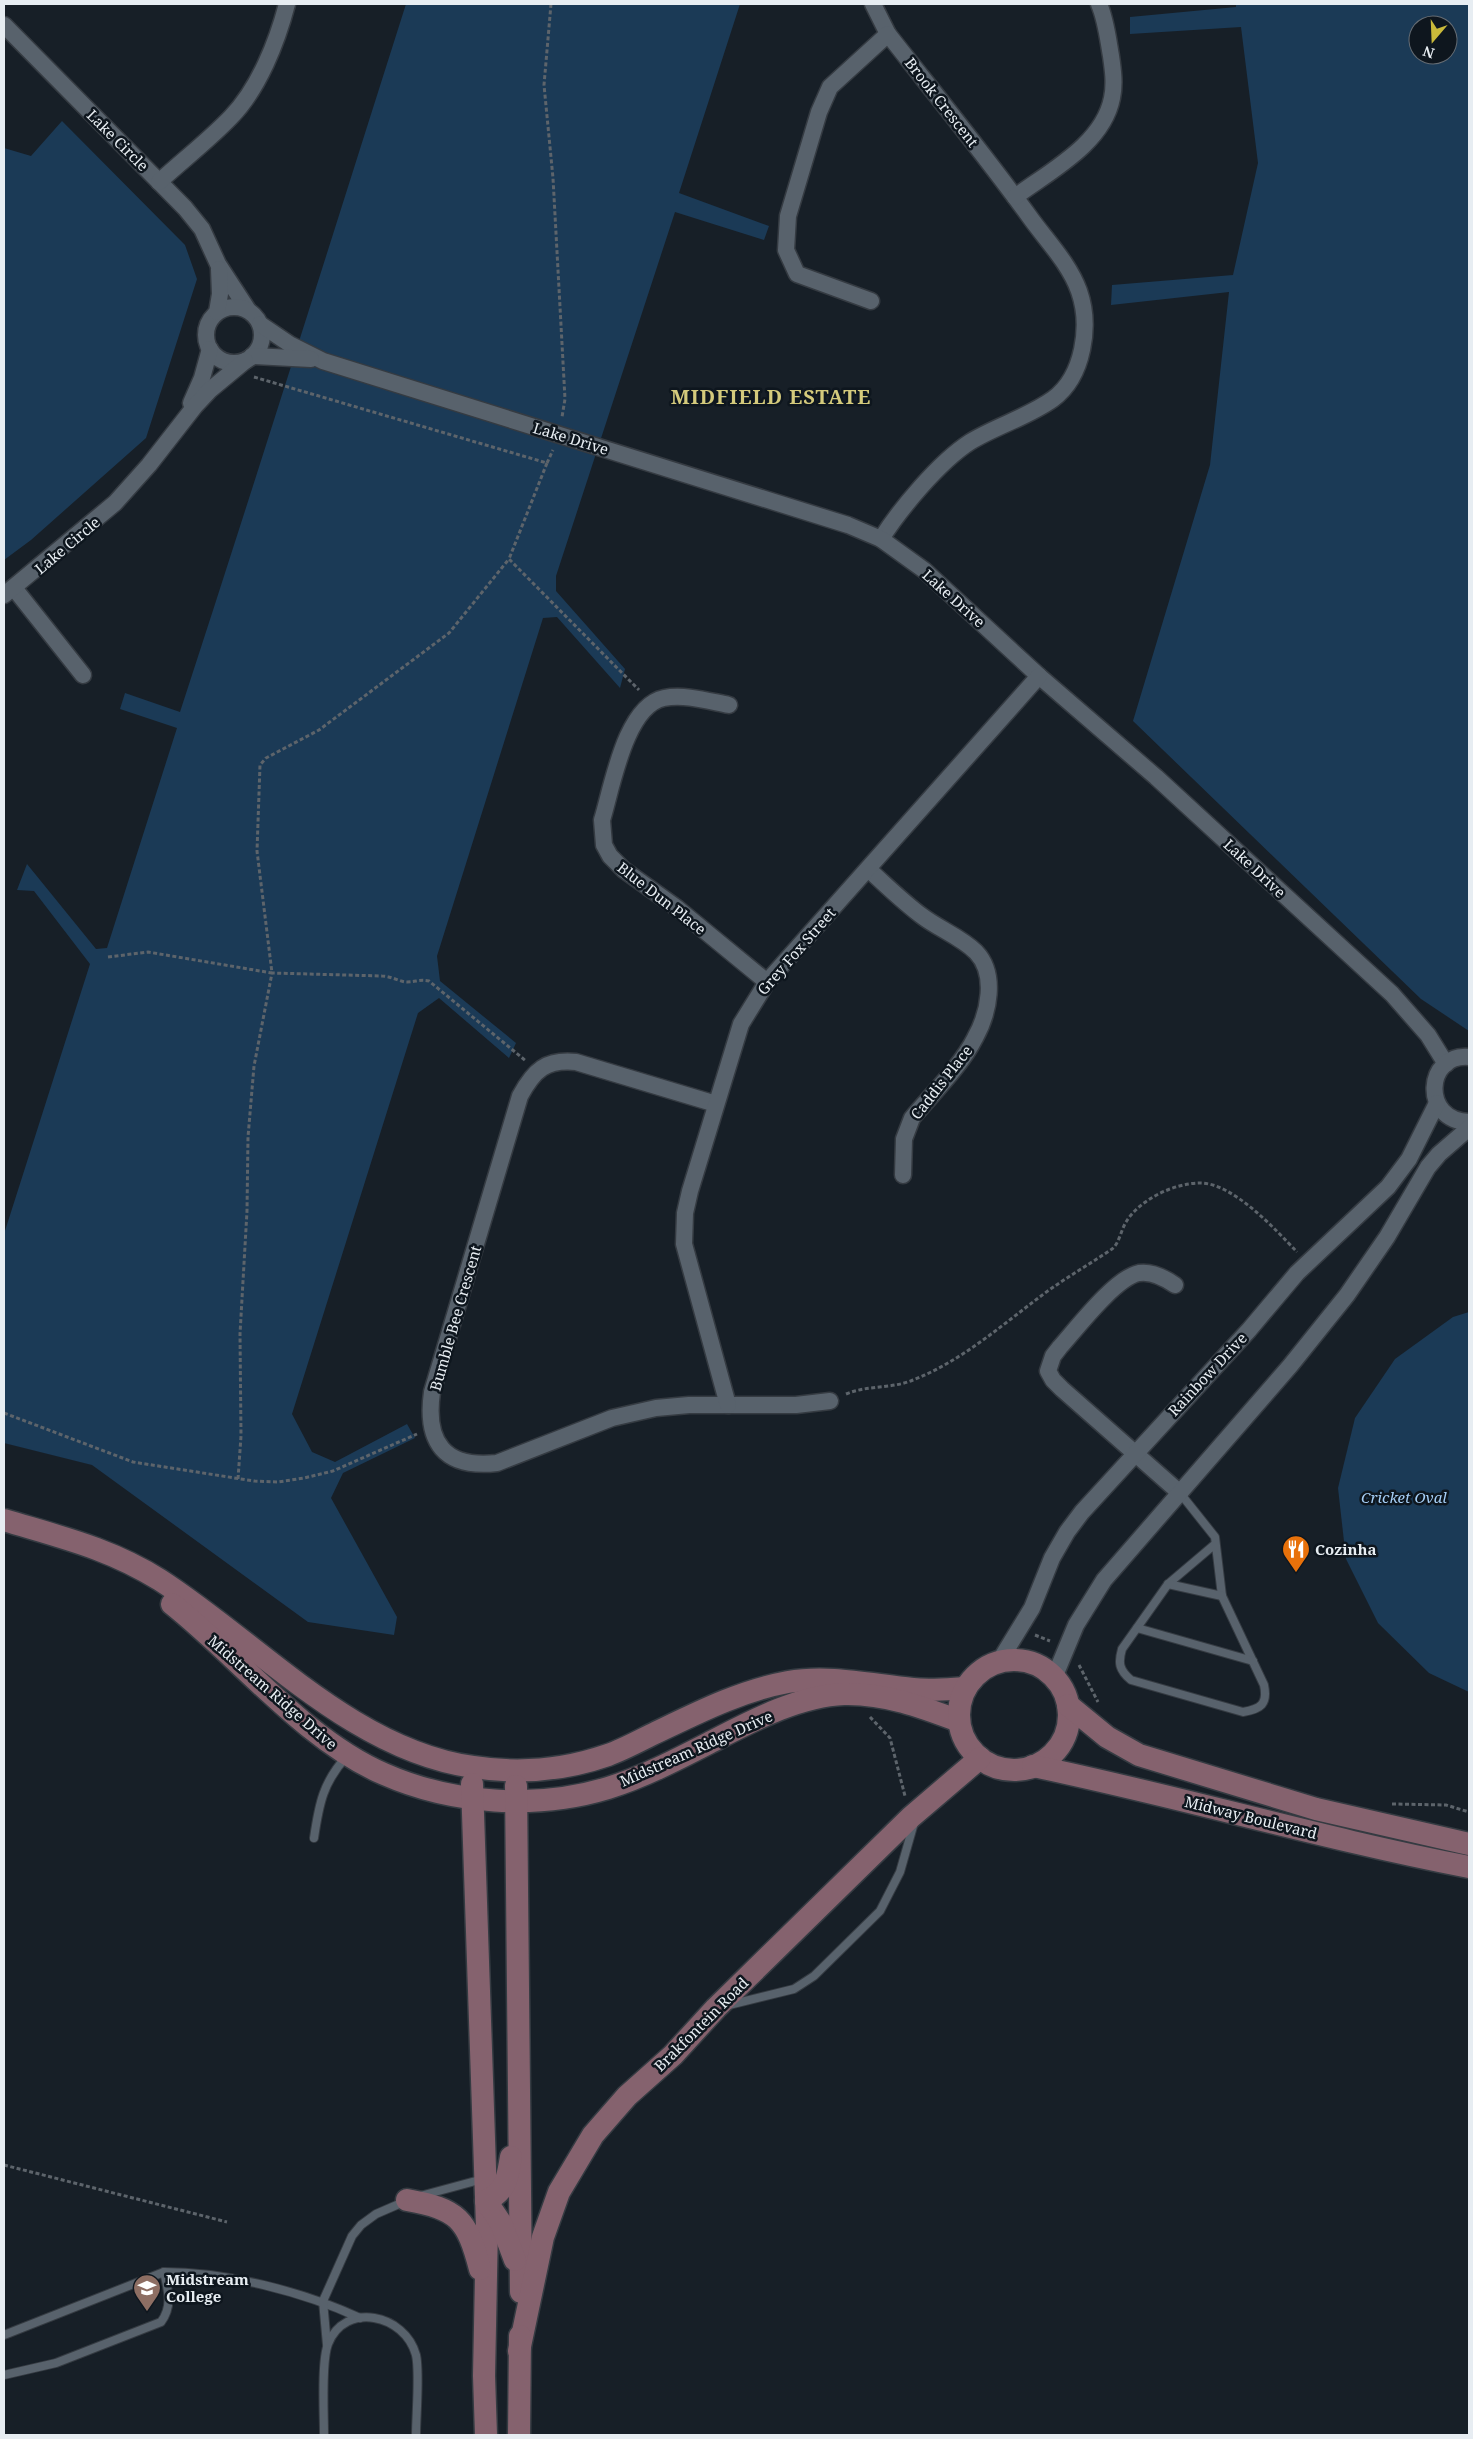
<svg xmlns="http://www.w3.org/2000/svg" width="1473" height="2439" font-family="'Noto Serif',serif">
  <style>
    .green { fill: #1b3a56; fill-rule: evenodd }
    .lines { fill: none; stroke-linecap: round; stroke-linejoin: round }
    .lane-casing { stroke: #353b42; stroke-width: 10 }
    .street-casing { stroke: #353b42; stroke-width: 19 }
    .secondary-casing { stroke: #353b42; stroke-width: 25 }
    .path { stroke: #5d646b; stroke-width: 3; stroke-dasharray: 4 2.5; stroke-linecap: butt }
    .lane { stroke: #58626c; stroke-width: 8 }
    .street { stroke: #58626c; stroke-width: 16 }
    .secondary { stroke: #85626e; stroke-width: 22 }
    .labels { text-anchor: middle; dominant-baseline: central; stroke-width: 5; stroke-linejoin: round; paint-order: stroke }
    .street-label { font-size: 15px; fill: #e7edf2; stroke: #0e161e }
    .park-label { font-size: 15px; font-style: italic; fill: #a5cef6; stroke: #0e161e }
    .poi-label { font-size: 15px; font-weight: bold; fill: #e7edf2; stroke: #0e161e; text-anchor: start }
    .district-label { font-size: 20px; font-weight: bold; letter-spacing: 1px; fill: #d4ca7c; stroke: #0e161e }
  </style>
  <rect width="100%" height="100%" fill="#171f27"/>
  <g class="green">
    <path d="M406,4H740L679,193L769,226L764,240L675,212L556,576V591L625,669L620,688L557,617L543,618L437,956L440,981L516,1043L509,1058L439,998L418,1013L292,1414L312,1452L335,1462L407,1424L415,1438L343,1473L331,1498L397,1617L394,1635L308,1622L92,1465L4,1443V1234L90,964L34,891L17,890L27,864L96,949L107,948L177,728L120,709L125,693L180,712C257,476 331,240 406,4Z"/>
    <path d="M1236,4H1469V1031L1421,999L1133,721L1210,465L1229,292L1111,305L1112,285L1233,275L1258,163L1241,27L1130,34V17L1236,7ZM1418,25H1448V55H1418Z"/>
    <polygon points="62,121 185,245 197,279 146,438 31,540 4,560 4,148 31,156"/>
    <polygon points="1469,1312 1469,1692 1429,1673 1378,1623 1346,1559 1338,1488 1355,1418 1395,1359 1453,1317"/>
  </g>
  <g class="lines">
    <g class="lane-casing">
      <g id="lane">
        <path d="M1180,1493L1215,1537L1222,1596L1264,1685C1268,1704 1261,1709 1243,1712L1131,1680C1119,1670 1118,1663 1122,1649L1168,1584L1214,1545"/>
        <polyline points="1168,1584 1222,1596"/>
        <polyline points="1137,1628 1253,1661"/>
        <path d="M314,1838C319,1804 323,1782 347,1756"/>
        <polyline points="729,2005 794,1989 814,1976 880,1911 900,1872 914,1823"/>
        <polyline points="420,2196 483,2179"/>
        <path d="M4,2335L164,2272C227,2272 304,2292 360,2318"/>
        <polyline points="327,2345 323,2301 352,2236 361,2225 376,2214 406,2201"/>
        <path d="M4,2375L56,2363L161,2322C173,2306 168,2290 164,2272"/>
        <path d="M324,2435C324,2414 321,2362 328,2344C345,2301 405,2314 416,2355C420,2372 416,2416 416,2435"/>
      </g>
    </g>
    <g class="street-casing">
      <g id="street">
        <path d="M873,4L888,34C935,94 984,154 1029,216C1046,240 1069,263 1079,291C1091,325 1084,376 1053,399C1028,417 996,426 970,442C939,462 900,509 881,539"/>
        <polyline points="4,25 185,208 202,229 218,264 248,310"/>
        <path d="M159,182C183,160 209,140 231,117C259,88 277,42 287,4"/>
        <path d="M1015,197C1050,171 1103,144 1112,98C1115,84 1113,70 1111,56C1108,39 1106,20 1099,4"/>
        <polyline points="871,301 797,274 786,250 788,216 819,112 830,87 888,34"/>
        <circle cx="234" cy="335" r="28"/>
        <polyline points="217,312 220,294 219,269"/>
        <polyline points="260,324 291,345 323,361 848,525 881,539 924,570 1039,676 1156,777 1392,994 1428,1035 1446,1064"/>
        <polyline points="252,356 311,359"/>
        <polyline points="191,403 202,378 210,349"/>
        <polyline points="14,588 83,675"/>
        <polyline points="4,595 115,503 149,465 195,406 210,390 245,361"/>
        <path d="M729,705C708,701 685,694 664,698C625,706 612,788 602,820L604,845L610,856L624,870L677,908L767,982"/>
        <path d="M868,869C886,885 903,902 922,916C939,929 961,937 976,952C997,974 989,1013 975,1038C961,1066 932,1094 912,1118L904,1139L903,1175"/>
        <path d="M1469,1057C1425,1053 1421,1121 1469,1122"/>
        <path d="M716,1104L576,1062C546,1059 534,1070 520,1096L432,1392C425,1442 444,1469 497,1463L612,1418L656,1408L689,1405H796L830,1401"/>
        <path d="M1175,1285C1165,1278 1152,1271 1139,1273C1115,1278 1077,1328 1060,1347L1053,1356L1048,1371L1053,1380L1062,1389L1180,1493"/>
        <polyline points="728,1405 684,1244 685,1213 690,1191 741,1024 767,982 1039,676"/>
        <polyline points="999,1662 1032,1608 1052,1558 1067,1532 1082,1512 1249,1330 1297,1273 1388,1187 1409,1159 1437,1103"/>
        <polyline points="1054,1678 1076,1625 1104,1580 1290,1366 1347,1295 1387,1237 1428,1167 1439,1154 1469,1128"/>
      </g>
    </g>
    <g class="secondary-casing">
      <g id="secondary">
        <path d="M4,1520C60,1537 109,1548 160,1580C258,1643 352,1750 473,1767C518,1774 565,1770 608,1755C622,1750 637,1742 651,1735C695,1714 739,1691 788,1682C830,1675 871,1685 913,1689C931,1691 948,1689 966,1688"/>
        <path d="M172,1604C240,1658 305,1740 384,1774C452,1804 536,1810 608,1788C643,1777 676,1760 709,1743C750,1722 797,1696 844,1694C885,1693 922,1707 959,1721"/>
        <circle cx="1014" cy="1715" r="55"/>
        <polyline points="1068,1705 1107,1737 1139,1755 1316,1809 1469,1844"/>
        <path d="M1033,1766C1179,1796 1323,1839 1469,1867"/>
        <polyline points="472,1784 487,2227 484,2376 486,2435"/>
        <polyline points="516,1786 521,2292"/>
        <path d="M511,2157C507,2179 507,2190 486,2201L501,2223L515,2260"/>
        <path d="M407,2200C458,2209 467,2219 480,2269"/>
        <polyline points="519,2351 543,2237 559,2192 593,2135 627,2096 673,2055 716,2008 911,1817 980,1758"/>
        <polyline points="519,2435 520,2336"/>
      </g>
    </g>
    <g class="path">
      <polyline points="551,4 544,85 553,178 565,399 562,417"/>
      <polyline points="254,377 547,463 509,559"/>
      <polyline points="547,463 553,450"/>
      <polyline points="108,957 148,952 272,973 257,851 260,765 266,758 319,730 449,633 509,559 639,690"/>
      <path d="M846,1394C867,1385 892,1389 913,1380C962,1361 1003,1324 1045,1293C1067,1277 1090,1264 1112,1249C1119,1244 1121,1230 1126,1222C1139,1200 1174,1183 1200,1183C1233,1183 1275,1229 1297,1252"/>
      <polyline points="4,1413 133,1462 254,1481 278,1482 304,1478 333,1471 417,1434"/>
      <path d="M238,1479L241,1436L240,1334L247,1211L248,1137L254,1066L272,973L382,976C391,976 400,982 407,982C416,982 420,979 429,981L526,1061"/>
      <polyline points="1035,1635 1050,1641"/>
      <polyline points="1079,1665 1098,1702"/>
      <polyline points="870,1717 890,1738 905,1796"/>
      <polyline points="1392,1804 1446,1805 1469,1812"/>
      <polyline points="4,2165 227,2222"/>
    </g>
    <use href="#lane" class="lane"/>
    <use href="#street" class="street"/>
    <use href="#secondary" class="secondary"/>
  </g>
  <defs>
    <g id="restaurant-pin" transform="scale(1.4375)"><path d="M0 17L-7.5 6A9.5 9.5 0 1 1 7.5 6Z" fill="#e8710a" stroke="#0e161e"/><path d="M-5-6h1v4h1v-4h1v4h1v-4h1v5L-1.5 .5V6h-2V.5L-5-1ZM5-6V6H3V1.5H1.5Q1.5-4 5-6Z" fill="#fff"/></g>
    <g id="school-pin" transform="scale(1.4375)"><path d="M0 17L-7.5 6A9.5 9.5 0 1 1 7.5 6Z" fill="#8d6e63" stroke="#0e161e"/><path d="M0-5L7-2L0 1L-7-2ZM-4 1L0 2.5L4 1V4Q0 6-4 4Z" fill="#fff"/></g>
  </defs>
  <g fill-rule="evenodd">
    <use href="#restaurant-pin" x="1296" y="1549"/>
    <use href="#school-pin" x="147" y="2288"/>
  </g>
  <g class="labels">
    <g class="street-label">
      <text transform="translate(942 102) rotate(52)">Brook Crescent</text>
      <text transform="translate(118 140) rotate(45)">Lake Circle</text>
      <text transform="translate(571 438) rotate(17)">Lake Drive</text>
      <text transform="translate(67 545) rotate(-40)">Lake Circle</text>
      <text transform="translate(954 598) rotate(42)">Lake Drive</text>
      <text transform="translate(1255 868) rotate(43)">Lake Drive</text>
      <text transform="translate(662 898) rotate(38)">Blue Dun Place</text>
      <text transform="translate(796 951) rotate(-49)">Grey Fox Street</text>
      <text transform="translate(941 1082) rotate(-52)">Caddis Place</text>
      <text transform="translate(455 1318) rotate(-74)">Bumble Bee Crescent</text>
      <text transform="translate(1207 1374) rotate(-47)">Rainbow Drive</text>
      <text transform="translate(273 1692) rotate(41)">Midstream Ridge Drive</text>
      <text transform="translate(696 1748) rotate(-24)">Midstream Ridge Drive</text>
      <text transform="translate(1251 1817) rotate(14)">Midway Boulevard</text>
      <text transform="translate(701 2024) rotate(-45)">Brakfontein Road</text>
    </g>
    <g class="park-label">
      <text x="1404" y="1497">Cricket Oval</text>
    </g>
    <g class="poi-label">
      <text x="1315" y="1549">Cozinha</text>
      <text x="166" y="2279">Midstream<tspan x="166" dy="17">College</tspan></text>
    </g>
    <g class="district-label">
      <text x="771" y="396">MIDFIELD ESTATE</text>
    </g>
  </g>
  <rect width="1473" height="2439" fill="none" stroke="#e7edf2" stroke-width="10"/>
  <g transform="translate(1433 40) rotate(199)"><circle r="24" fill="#0e161e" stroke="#656c73"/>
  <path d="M0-4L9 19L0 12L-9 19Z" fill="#caba3a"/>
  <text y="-8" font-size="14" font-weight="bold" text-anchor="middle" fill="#e7edf2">N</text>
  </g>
</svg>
